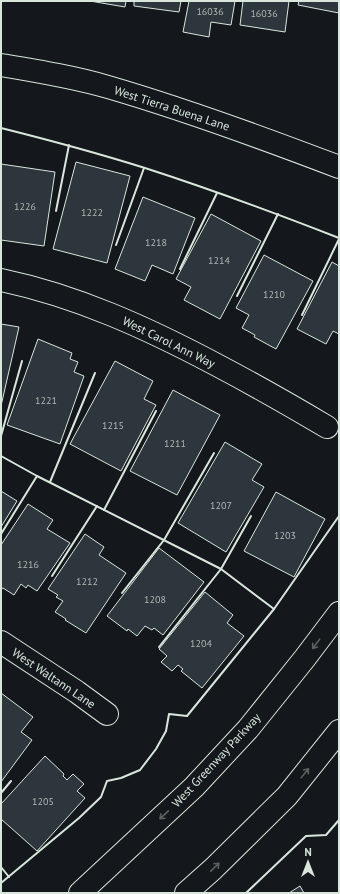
<svg xmlns="http://www.w3.org/2000/svg" width="340" height="894" font-family="'PT Sans',sans-serif">
  <style>
    .building { fill: #2c363c; stroke: #d8e6dc }
    .lines { fill: none; stroke-linecap: round; stroke-linejoin: round }
    .minor-casing { stroke: #d8e6dc; stroke-width: 24 }
    .major-casing { stroke: #d8e6dc; stroke-width: 24 }
    .minor { stroke: #14181c; stroke-width: 22 }
    .major { stroke: #14181c; stroke-width: 22 }
    .wall { stroke: #d8e6dc; stroke-width: 2 }
    .oneway { stroke: #59605f }
    .labels { text-anchor: middle; dominant-baseline: central; stroke-width: 3; stroke-linejoin: round; paint-order: stroke }
    .number-label { font-size: 10px; fill: #adbab4 }
    .street-label { font-size: 12px; fill: #d8e6dc; stroke: #14181c }
  </style>
  <rect width="100%" height="100%" fill="#14181c"/>
  <g class="building">
    <polygon points="90,1 126,1 125,7"/>
    <polygon points="134,1 181,1 179,12 134,6"/>
    <polygon points="189,1 235,1 231,25 211,22 209,37 183,32"/>
    <polygon points="243,1 289,1 285,32 240,25"/>
    <polygon points="299,1 339,1 339,13 298,5"/>
    <polygon points="76,162 130,176 107,263 53,249"/>
    <polygon points="1,164 55,172 44,246 1,240"/>
    <polygon points="143,197 195,218 173,274 152,265 145,281 115,269"/>
    <polygon points="211,214 261,241 220,319 184,300 191,287 176,279"/>
    <polygon points="264,255 313,281 276,349 254,337 255,335 242,328 249,315 236,308"/>
    <polygon points="332,262 339,266 339,334 333,331 326,344 297,329"/>
    <polygon points="1,324 19,327 1,406"/>
    <polygon points="38,339 72,353 70,359 78,362 74,372 84,376 60,444 7,425"/>
    <polygon points="115,361 153,381 144,399 156,405 121,471 70,444"/>
    <polygon points="173,390 220,415 177,495 130,471"/>
    <polygon points="225,442 262,464 252,480 264,487 226,552 178,523"/>
    <polygon points="1,491 17,501 1,527"/>
    <polygon points="276,492 325,519 294,577 244,551"/>
    <polygon points="28,504 53,520 47,529 70,543 37,591 28,585 26,588 21,584 14,595 3,588 1,589 1,545"/>
    <polygon points="85,534 104,547 99,555 126,573 86,633 65,620 66,619 55,612 63,601 56,597 58,595 48,589"/>
    <polygon points="159,548 204,582 163,635 154,628 152,630 145,626 137,636 128,629 127,631 107,616"/>
    <polygon points="205,592 233,615 227,623 244,636 202,688 181,671 183,669 178,665 172,671 161,662 167,656 159,649"/>
    <polygon points="1,693 33,717 21,732 32,740 1,782"/>
    <polygon points="45,756 64,774 63,776 67,780 73,774 84,784 77,791 85,798 37,851 1,819 1,804"/>
    <polygon points="300,886 304,893 289,893"/>
  </g>
  <g class="lines">
    <g class="minor-casing">
      <g id="minor">
        <path d="M1,65C37,71 74,77 108,87C187,110 263,138 339,167"/>
        <path d="M1,280C77,296 147,328 215,364C253,384 290,405 327,427"/>
        <polyline points="1,642 77,692 107,714"/>
      </g>
    </g>
    <g class="major-casing">
      <g id="major">
        <polyline points="80,893 194,787 248,729 305,658 339,613"/>
        <polyline points="186,893 213,869 287,796 339,731"/>
      </g>
    </g>
    <use href="#minor" class="minor"/>
    <use href="#major" class="major"/>
    <g class="wall">
      <path d="M1,128C49,140 97,153 145,168C210,189 275,213 339,238"/>
      <polyline points="56,211 69,145"/>
      <polyline points="116,245 144,168"/>
      <polyline points="180,269 217,193"/>
      <polyline points="237,296 278,214"/>
      <polyline points="302,315 339,239"/>
      <polyline points="1,436 22,361"/>
      <polyline points="1,456 37,476 221,569 274,609"/>
      <polyline points="50,482 95,373"/>
      <polyline points="104,510 156,411"/>
      <polyline points="1,534 37,476"/>
      <polyline points="52,576 97,506"/>
      <polyline points="122,593 164,540 214,453"/>
      <polyline points="159,647 221,569 251,516"/>
      <polyline points="1,793 11,781"/>
      <polyline points="1,867 9,877"/>
      <polyline points="1,883 79,818 101,797 107,781 121,778 140,770 156,749 166,731 169,714 187,716 274,609 339,516"/>
      <polyline points="246,893 306,836 326,835 339,820"/>
    </g>
  </g>
  <defs><path id="oneway-shaft" d="M-6 0H5M1.5-3L5.5 0L1.5 3" fill="none" stroke-width="1.6" stroke-linecap="round" stroke-linejoin="round"/></defs>
  <g class="oneway">
    <use href="#oneway-shaft" transform="translate(316 644) rotate(127)"/>
    <use href="#oneway-shaft" transform="translate(305 773) rotate(-51)"/>
    <use href="#oneway-shaft" transform="translate(164 815) rotate(137)"/>
    <use href="#oneway-shaft" transform="translate(215 867) rotate(-44)"/>
  </g>
  <g class="labels">
    <g class="number-label">
      <text x="210" y="11">16036</text>
      <text x="264" y="13">16036</text>
      <text x="25" y="206">1226</text>
      <text x="92" y="212">1222</text>
      <text x="156" y="242">1218</text>
      <text x="219" y="260">1214</text>
      <text x="274" y="294">1210</text>
      <text x="46" y="400">1221</text>
      <text x="113" y="425">1215</text>
      <text x="175" y="443">1211</text>
      <text x="221" y="505">1207</text>
      <text x="285" y="535">1203</text>
      <text x="28" y="564">1216</text>
      <text x="87" y="581">1212</text>
      <text x="155" y="599">1208</text>
      <text x="201" y="643">1204</text>
      <text x="43" y="801">1205</text>
    </g>
    <g class="street-label">
      <text transform="translate(172 108) rotate(18)">West Tierra Buena Lane</text>
      <text transform="translate(169 342) rotate(26)">West Carol Ann Way</text>
      <text transform="translate(54 678) rotate(34)">West Waltann Lane</text>
      <text transform="translate(216 760) rotate(-47)">West Greenway Parkway</text>
    </g>
  </g>
  <rect width="340" height="894" fill="none" stroke="#d8e6dc" stroke-width="4"/>
  <g transform="translate(308 862)" stroke="#14181c" stroke-width="3" paint-order="stroke">
  <path d="M0-3L7 15L0 10L-7 15Z" fill="#d8e6dc"/>
  <text y="-6" font-size="11" font-weight="bold" text-anchor="middle" fill="#d8e6dc">N</text>
  </g>
</svg>
